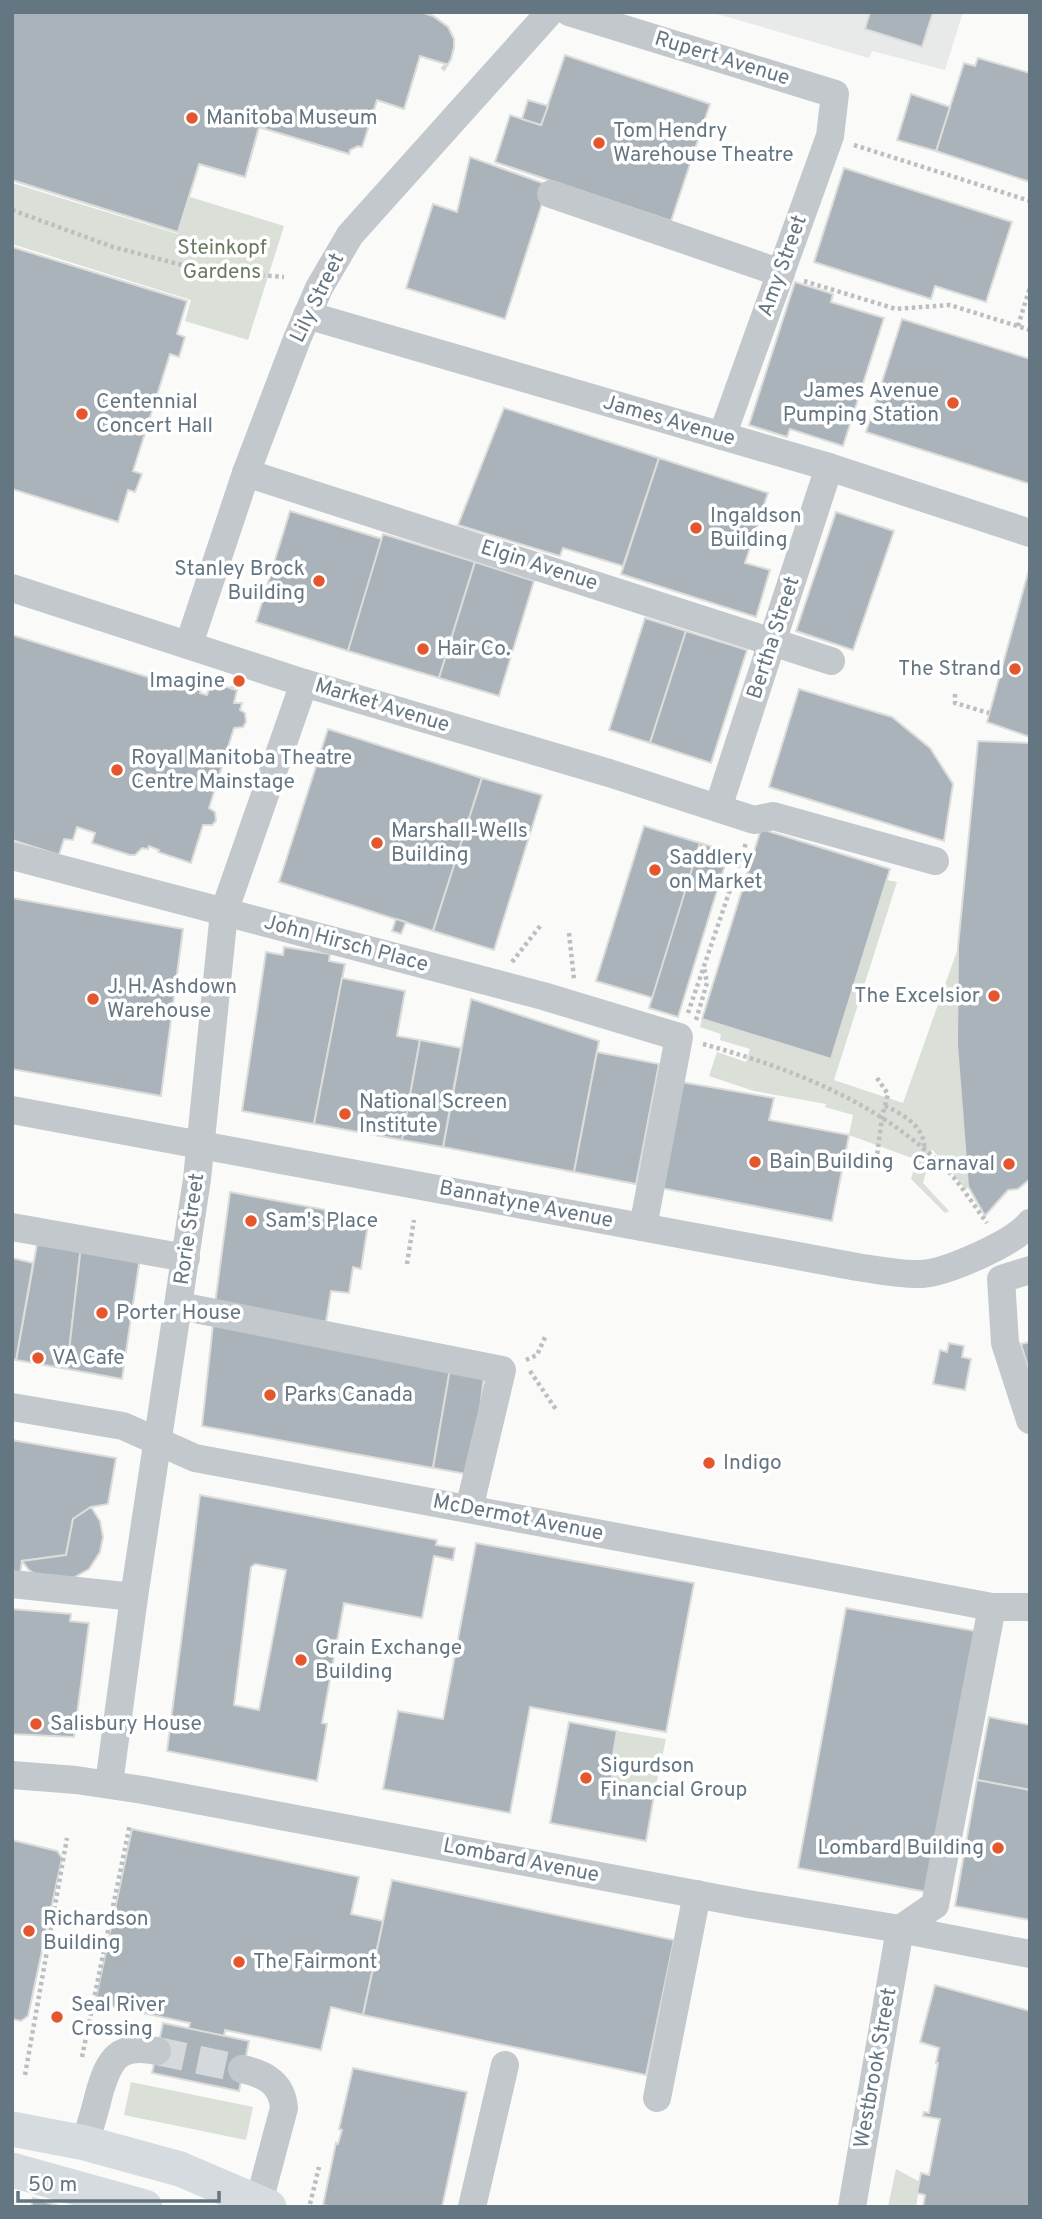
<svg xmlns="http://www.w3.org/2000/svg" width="1042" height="2219" font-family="Overpass,sans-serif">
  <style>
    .built { fill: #e8e9e9 }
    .green { fill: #dadfd7 }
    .building { fill: #aab3b9; stroke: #dcdcda; stroke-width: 2; fill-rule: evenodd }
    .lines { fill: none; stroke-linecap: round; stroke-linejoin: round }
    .minor-tunnel { stroke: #d5d9db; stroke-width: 28; stroke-dasharray: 28 14; stroke-linecap: butt }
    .path { stroke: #bbbfc2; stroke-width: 4.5; stroke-dasharray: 3.5 3.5; stroke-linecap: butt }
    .minor { stroke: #c3c8cc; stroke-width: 28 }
    .major { stroke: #d6dbdf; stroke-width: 35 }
    .poi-dot { fill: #e4572e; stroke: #fff; stroke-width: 2.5 }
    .labels { text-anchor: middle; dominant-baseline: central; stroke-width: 7; stroke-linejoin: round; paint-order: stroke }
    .street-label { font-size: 21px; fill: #657683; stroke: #fff }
    .poi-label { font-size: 21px; fill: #657683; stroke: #fff; text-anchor: start }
    .park-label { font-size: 21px; fill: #687a64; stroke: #fff }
  </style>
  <rect width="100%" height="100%" fill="#fafaf8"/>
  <polygon class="built" points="710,12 963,12 945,70 872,51 869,58"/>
  <g class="green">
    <polygon points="12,183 178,234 190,197 284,226 248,340 185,321 191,300 12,244"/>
    <polygon points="887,880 897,882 834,1080 903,1103 957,951 961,951 957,1044 968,1186 966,1190 932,1149 923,1183 949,1211 945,1213 911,1179 917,1160 849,1135 853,1115 825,1107 826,1104 754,1091 709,1076 717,1052 746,1062 750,1049 720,1040 721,1034 700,1027 702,1019 831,1058"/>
    <polygon points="617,1731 666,1739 655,1790 616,1783 610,1773"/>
    <polygon points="131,2082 253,2107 246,2140 124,2115"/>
    <polygon points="896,2169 920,2182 916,2207 888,2207"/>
  </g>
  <g class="building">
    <polygon points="12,12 421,12 433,16 448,27 454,39 454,47 451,59 444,70 442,68 446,64 420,56 404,109 377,100 362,147 358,146 350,150 349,154 259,127 245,177 199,164 178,232 12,180"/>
    <polygon points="12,12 421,12 433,16 448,27 454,39 454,47 451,59 444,70 442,68 446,64 420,56 404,109 377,100 362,147 358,146 350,150 349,154 259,127 245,177 199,164 178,232 12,180"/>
    <polygon points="870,12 933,12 922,47 865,29"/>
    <polygon points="565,55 710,104 671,221 495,162 510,115 541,125"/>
    <polygon points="978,58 1030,73 1030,182 936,151 964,63 975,66"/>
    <polygon points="911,94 950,107 936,151 897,140"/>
    <polygon points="528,100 548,106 541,125 522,119"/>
    <polygon points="470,157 548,185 505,319 406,288 433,204 457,212"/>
    <polygon points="844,168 1012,222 986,302 935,286 931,299 814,262"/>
    <polygon points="12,247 187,301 177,334 185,337 179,357 170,354 133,471 142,474 135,492 128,490 118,522 12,489"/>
    <polygon points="795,282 833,294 831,302 884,318 843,446 790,429 787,437 749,425"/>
    <polygon points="902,319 1030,359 1030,484 866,432"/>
    <polygon points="504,408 659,458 623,566 563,548 560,556 458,525"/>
    <polygon points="659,458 768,493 745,563 770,570 756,617 621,574"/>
    <polygon points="290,511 382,539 348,651 256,622"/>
    <polygon points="836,512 894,531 853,650 796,631"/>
    <polygon points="383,534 475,562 439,678 348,651"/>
    <polygon points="475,562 534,581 499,696 439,678"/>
    <polygon points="1028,573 1030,573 1030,737 987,722"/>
    <polygon points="645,618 686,631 650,743 609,730"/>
    <polygon points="686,631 747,650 711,763 650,743"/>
    <polygon points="12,635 183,688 184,685 201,689 200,693 207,695 211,682 230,688 241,680 232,689 237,690 234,703 242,703 240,710 245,713 246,722 243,727 234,728 209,808 215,812 216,821 212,825 203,825 191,863 158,852 159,850 149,846 148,849 142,848 135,855 130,855 92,843 95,833 77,827 73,840 64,839 59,855 12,840"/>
    <polygon points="799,689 892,717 930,748 953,784 944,841 769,787"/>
    <polygon points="328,729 482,778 433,931 279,882"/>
    <polygon points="978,741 1030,743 1030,1179 1018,1189 1008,1190 985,1216 968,1186 957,1044 958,947"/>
    <polygon points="482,778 542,795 494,950 433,931"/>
    <polygon points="644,826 700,843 653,998 596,981"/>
    <polygon points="761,829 890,869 831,1059 702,1019"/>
    <polygon points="700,843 729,852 678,1017 649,1008"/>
    <polygon points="12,898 183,929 161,1096 12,1069"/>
    <polygon points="396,919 406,922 401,934 392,931"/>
    <polygon points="284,947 330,954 329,961 345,964 314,1124 242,1111 266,952 283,955"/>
    <polygon points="342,978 405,991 397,1036 420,1040 402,1140 314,1124"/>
    <polygon points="471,999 599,1041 574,1172 443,1147"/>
    <polygon points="420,1040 461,1048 443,1147 402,1140"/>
    <polygon points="597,1052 659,1064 636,1184 574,1172"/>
    <polygon points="681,1082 774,1098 769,1120 849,1135 832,1221 661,1188"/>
    <polygon points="230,1192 369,1218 361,1269 353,1267 349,1293 331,1291 326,1322 215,1304"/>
    <polygon points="38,1239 81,1246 67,1369 16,1360"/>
    <polygon points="81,1246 140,1257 122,1379 67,1369"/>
    <polygon points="12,1258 33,1263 16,1360 12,1359"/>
    <polygon points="213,1325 450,1369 433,1468 202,1426"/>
    <polygon points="1030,1342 1030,1374 1021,1344"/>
    <polygon points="949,1343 964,1346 962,1357 971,1359 965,1390 933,1384 940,1350 947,1352"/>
    <polygon points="450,1369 484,1376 472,1475 433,1468"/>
    <polygon points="12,1440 116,1458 108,1504 91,1507 73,1519 66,1555 22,1561 20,1575 12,1574"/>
    <path d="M200,1495L437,1540L436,1545L455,1548L453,1560L434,1556L422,1618L344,1603L322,1723L327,1724L317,1781L167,1751ZM255,1564L286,1570L259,1710L234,1705L251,1567Z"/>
    <polygon points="91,1507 100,1521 103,1537 100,1552 89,1569 73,1578 37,1575 29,1570 22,1561 66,1555 73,1519"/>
    <polygon points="476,1543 694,1583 666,1732 530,1707 510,1813 383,1789 398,1711 443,1719"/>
    <polygon points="846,1608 975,1631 927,1892 798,1868"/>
    <polygon points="12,1609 71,1614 70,1621 89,1623 74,1737 12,1734"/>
    <polygon points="989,1717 1030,1725 1030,1790 977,1780"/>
    <polygon points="569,1722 617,1731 610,1773 616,1783 655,1790 646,1841 550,1823"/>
    <polygon points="977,1780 1030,1790 1030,1920 955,1906"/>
    <polygon points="132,1829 359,1877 351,1914 383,1921 363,2015 331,2007 321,2050 225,2030 223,2042 187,2034 190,2023 95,2003"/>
    <polygon points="12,1840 57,1851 62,1858 28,2016 21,2021 12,2019"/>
    <polygon points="392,1880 674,1940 646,2075 363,2015"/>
    <polygon points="935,1985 1030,2011 1030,2207 923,2207 925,2195 917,2193 921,2173 929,2175 940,2119 923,2116 924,2112 929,2113 938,2063 936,2063 939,2048 920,2042"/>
    <polygon points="163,2023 249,2041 239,2091 152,2073"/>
    <polygon points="353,2068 467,2092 442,2207 333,2207 323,2205 336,2143 338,2144 342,2130 339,2129"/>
    <polygon points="33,2198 62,2207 31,2207"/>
  </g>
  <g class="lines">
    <polyline class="minor-tunnel" points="157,2051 242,2069"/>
    <g class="path">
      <polyline points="854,145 1030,201"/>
      <polyline points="12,210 113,247 205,271 284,277"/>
      <polyline points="804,281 896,309 950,305 1030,330"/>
      <polyline points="1018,326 1030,287"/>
      <polyline points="955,694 955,703 989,713"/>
      <polyline points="569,933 574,979"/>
      <polyline points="512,962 541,925"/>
      <polyline points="688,1013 746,843"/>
      <polyline points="696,1020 707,983 704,967"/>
      <path d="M703,1044C790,1068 874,1100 941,1164C959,1181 972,1203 987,1223"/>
      <polyline points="877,1078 888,1094 882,1117 877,1156 883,1163"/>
      <path d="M885,1106C903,1114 927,1128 924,1151"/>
      <polyline points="407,1264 414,1220"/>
      <polyline points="526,1360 537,1355 546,1335"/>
      <polyline points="530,1371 557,1411"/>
      <polyline points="82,2057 130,1824"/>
      <polyline points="25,2075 67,1838"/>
      <polyline points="310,2204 319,2167"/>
    </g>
    <g class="minor">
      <polyline points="569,12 835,94 830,136 722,436"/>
      <polyline points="551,194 781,273"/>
      <polyline points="307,315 829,467 1030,533"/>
      <polyline points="246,473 831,661"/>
      <polyline points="12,588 304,683 609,773 754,820 773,816 935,861"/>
      <polyline points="189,644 246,473 297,339 319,288 350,235 550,12"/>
      <polyline points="718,808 829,467"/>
      <polyline points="12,856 543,996 679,1037 643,1227"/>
      <path d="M12,1110L857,1267C878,1270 901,1275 922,1274C948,1272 1014,1243 1030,1223"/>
      <polyline points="12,1227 186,1258"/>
      <polyline points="1030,1270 1001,1279 1005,1343 1030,1420"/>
      <polyline points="180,1306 502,1370 469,1509"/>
      <polyline points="12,1407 123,1426 195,1458 992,1607 1030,1607"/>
      <polyline points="12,1584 134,1597"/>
      <polyline points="12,1775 76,1780 143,1790 748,1904 900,1929 1030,1954"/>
      <polyline points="109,1784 134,1597 197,1179 224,912 304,683"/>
      <polyline points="900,1929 935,1905 992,1607"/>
      <path d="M242,2069C265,2074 282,2083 284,2108L259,2202L248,2207"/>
      <polyline points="657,2098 697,1894"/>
      <path d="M85,2143C90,2127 95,2111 99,2094C109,2060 117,2043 157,2051"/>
      <polyline points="472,2207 505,2065"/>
      <polyline points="852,2207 900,1929"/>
    </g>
    <g class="major">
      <polyline points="12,2129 85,2143 180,2169 269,2207"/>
      <polyline points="12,2170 145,2207"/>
    </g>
  </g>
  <g class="poi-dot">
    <circle cx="192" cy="118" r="7"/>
    <circle cx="599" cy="143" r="7"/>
    <circle cx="953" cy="403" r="7"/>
    <circle cx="82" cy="414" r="7"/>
    <circle cx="696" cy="528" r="7"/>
    <circle cx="319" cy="581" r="7"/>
    <circle cx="423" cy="649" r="7"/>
    <circle cx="1015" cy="669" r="7"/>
    <circle cx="239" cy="681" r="7"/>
    <circle cx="117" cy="770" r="7"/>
    <circle cx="377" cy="843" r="7"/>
    <circle cx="655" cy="870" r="7"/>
    <circle cx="994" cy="996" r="7"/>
    <circle cx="93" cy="999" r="7"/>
    <circle cx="345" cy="1114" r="7"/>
    <circle cx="755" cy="1162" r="7"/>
    <circle cx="1009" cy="1164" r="7"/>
    <circle cx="251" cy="1221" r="7"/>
    <circle cx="102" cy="1313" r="7"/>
    <circle cx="38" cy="1358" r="7"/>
    <circle cx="270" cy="1395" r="7"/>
    <circle cx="709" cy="1463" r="7"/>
    <circle cx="301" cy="1660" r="7"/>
    <circle cx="36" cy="1724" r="7"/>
    <circle cx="586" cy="1778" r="7"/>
    <circle cx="998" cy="1848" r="7"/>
    <circle cx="29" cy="1931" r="7"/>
    <circle cx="239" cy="1962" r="7"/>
    <circle cx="57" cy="2017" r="7"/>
  </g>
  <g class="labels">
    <g class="street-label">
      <text transform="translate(722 59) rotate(17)">Rupert Avenue</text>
      <text transform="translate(783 266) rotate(-70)">Amy Street</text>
      <text transform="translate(318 298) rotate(-64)">Lily Street</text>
      <text transform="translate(669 421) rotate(16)">James Avenue</text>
      <text transform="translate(539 566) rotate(18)">Elgin Avenue</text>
      <text transform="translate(774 638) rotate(-72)">Bertha Street</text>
      <text transform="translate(382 706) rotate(17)">Market Avenue</text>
      <text transform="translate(346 944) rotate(15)">John Hirsch Place</text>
      <text transform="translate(526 1205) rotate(11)">Bannatyne Avenue</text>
      <text transform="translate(190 1229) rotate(-82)">Rorie Street</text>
      <text transform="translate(518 1518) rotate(11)">McDermot Avenue</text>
      <text transform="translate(521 1861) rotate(11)">Lombard Avenue</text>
      <text transform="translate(876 2068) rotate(-80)">Westbrook Street</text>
    </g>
    <g class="poi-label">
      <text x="206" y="118">Manitoba Museum</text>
      <text x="613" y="131">Tom Hendry<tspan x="613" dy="24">Warehouse Theatre</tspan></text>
      <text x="939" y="391" text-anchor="end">James Avenue<tspan x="939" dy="24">Pumping Station</tspan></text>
      <text x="96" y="402">Centennial<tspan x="96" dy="24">Concert Hall</tspan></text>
      <text x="710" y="516">Ingaldson<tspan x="710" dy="24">Building</tspan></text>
      <text x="305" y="569" text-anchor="end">Stanley Brock<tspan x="305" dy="24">Building</tspan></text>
      <text x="437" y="649">Hair Co.</text>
      <text x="1001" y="669" text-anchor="end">The Strand</text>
      <text x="225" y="681" text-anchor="end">Imagine</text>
      <text x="131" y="758">Royal Manitoba Theatre<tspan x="131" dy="24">Centre Mainstage</tspan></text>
      <text x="391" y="831">Marshall-Wells<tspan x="391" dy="24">Building</tspan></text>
      <text x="669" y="858">Saddlery<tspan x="669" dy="24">on Market</tspan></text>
      <text x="107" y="987">J. H. Ashdown<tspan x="107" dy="24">Warehouse</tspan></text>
      <text x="980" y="996" text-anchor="end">The Excelsior</text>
      <text x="359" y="1102">National Screen<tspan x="359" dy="24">Institute</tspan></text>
      <text x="769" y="1162">Bain Building</text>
      <text x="995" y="1164" text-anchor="end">Carnaval</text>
      <text x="265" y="1221">Sam's Place</text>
      <text x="116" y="1313">Porter House</text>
      <text x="52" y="1358">VA Cafe</text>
      <text x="284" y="1395">Parks Canada</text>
      <text x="723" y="1463">Indigo</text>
      <text x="315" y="1648">Grain Exchange<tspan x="315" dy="24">Building</tspan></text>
      <text x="50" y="1724">Salisbury House</text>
      <text x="600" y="1766">Sigurdson<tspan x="600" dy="24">Financial Group</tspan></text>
      <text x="984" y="1848" text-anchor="end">Lombard Building</text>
      <text x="43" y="1919">Richardson<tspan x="43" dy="24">Building</tspan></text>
      <text x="253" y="1962">The Fairmont</text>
      <text x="71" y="2005">Seal River<tspan x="71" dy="24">Crossing</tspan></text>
    </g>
    <g class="park-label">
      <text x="222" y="248">Steinkopf<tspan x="222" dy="24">Gardens</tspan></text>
    </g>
  </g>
  <rect width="1042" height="2219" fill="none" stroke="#657683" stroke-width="28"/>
  <path d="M18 2191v10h201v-10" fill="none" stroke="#657683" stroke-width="3.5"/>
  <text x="28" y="2191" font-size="21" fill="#657683" stroke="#ffffff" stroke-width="5" paint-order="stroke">50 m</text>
</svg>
